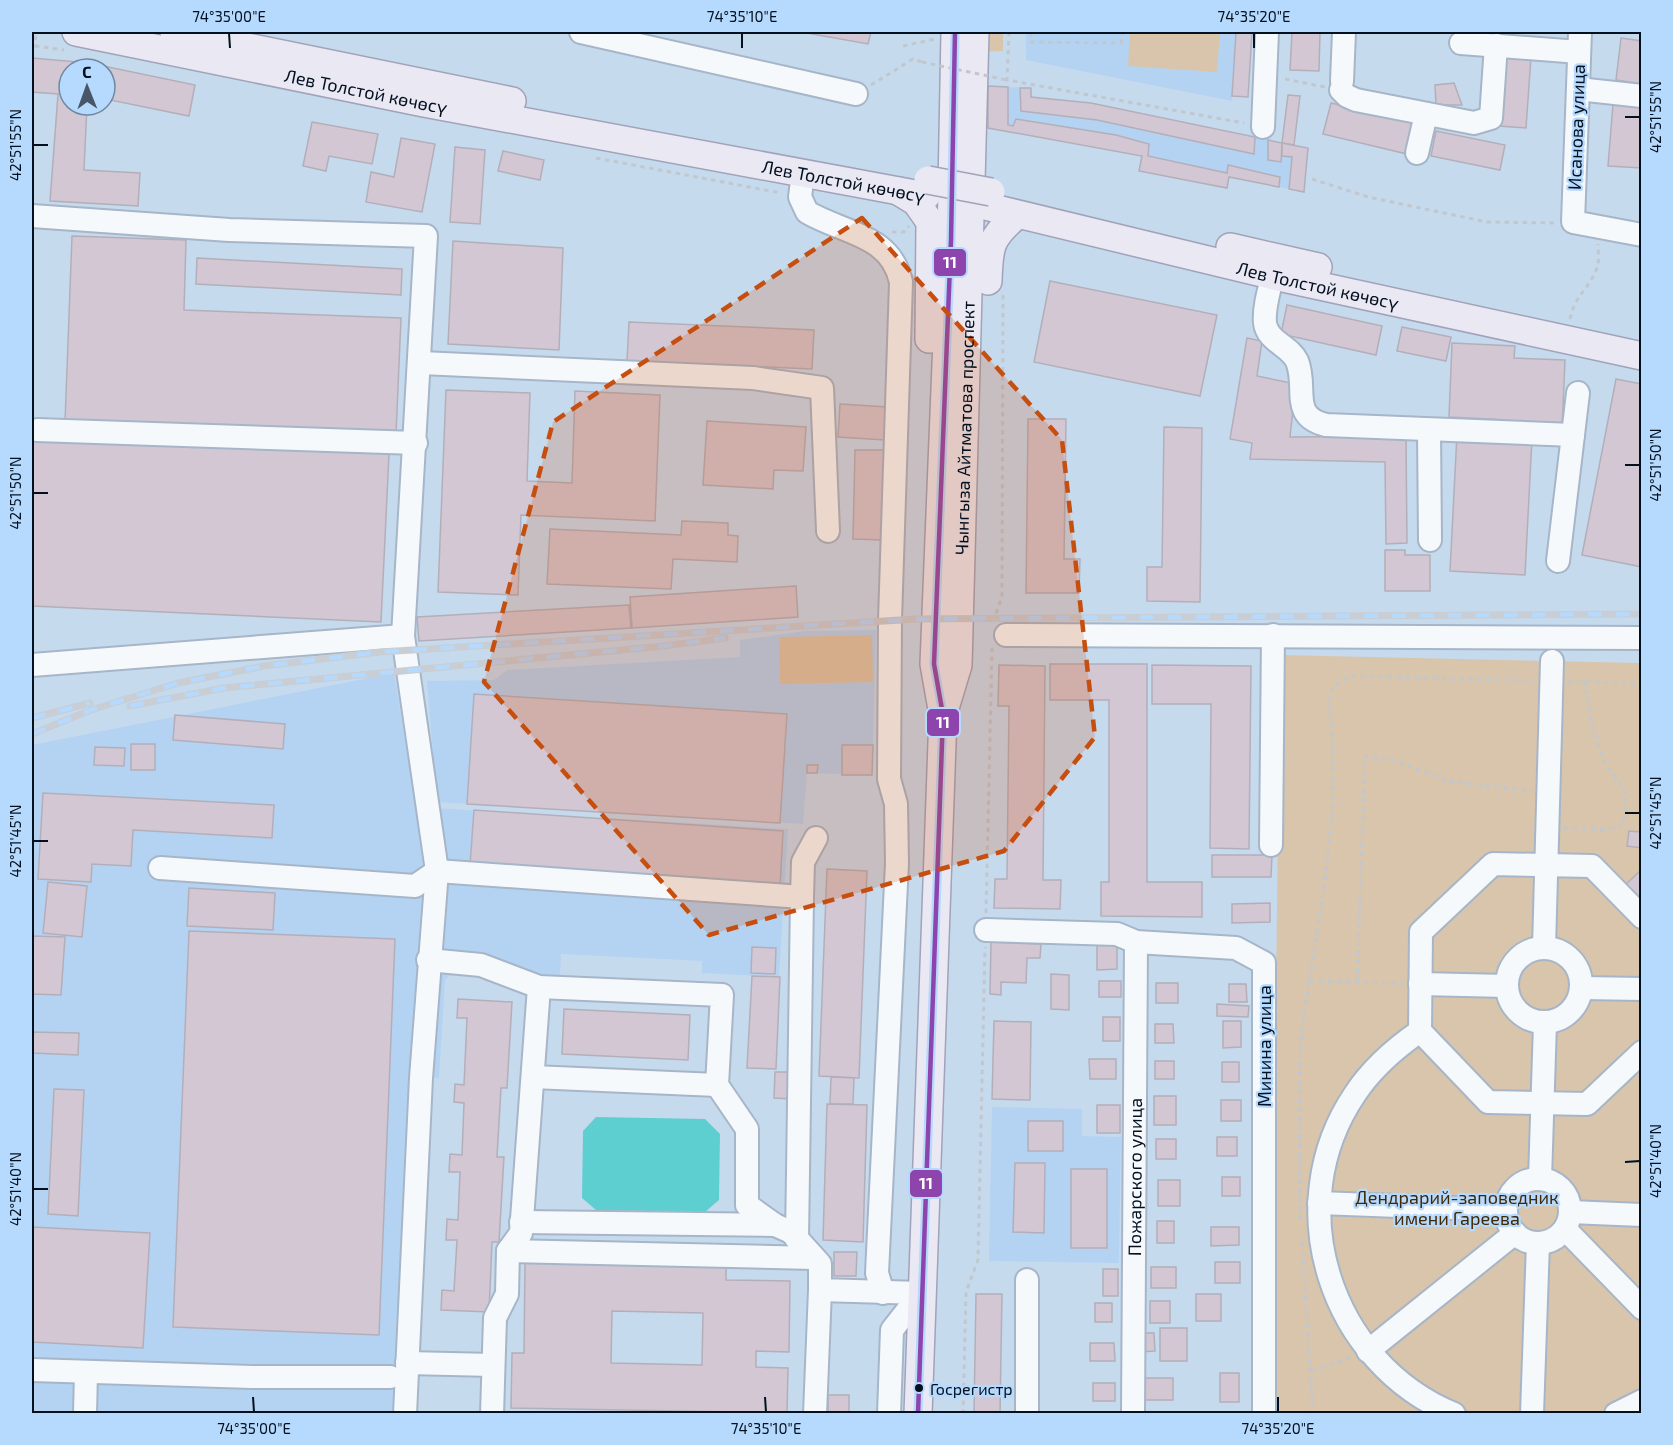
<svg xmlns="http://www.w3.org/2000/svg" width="1673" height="1445" font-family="'Exo 2',sans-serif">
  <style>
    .built { fill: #b4d3f3 }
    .green { fill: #d9c5ab }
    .water { fill: #5ecfd0 }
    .building { fill: #d2c7d3; stroke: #b3afba; stroke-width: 1.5; fill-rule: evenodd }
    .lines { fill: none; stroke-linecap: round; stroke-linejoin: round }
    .minor-casing { stroke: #a6b6c8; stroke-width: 26 }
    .major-casing { stroke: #a0a3b9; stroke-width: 30 }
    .path { stroke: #c2c7ce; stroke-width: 3; stroke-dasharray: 4.5 4.5; stroke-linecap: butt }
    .minor { stroke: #f6f9fc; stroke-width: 22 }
    .major { stroke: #eae8f2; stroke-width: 27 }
    .rail-casing { stroke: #c8ced4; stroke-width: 7 }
    .rail { stroke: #b6d9fe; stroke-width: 4.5; stroke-dasharray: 14; stroke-linecap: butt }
    .major-bridge-casing { stroke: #a0a3b9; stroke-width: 30; stroke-linecap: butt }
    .path-bridge { stroke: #c2c7ce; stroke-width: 3; stroke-dasharray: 4.5 4.5; stroke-linecap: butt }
    .major-bridge { stroke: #eae8f2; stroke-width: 27 }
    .bus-1-casing { stroke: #b6d9fe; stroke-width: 9 }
    .bus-1 { stroke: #8e44ad; stroke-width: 4.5 }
    .marked { fill: #c64e0f; fill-opacity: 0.2; stroke: #c64e0f; stroke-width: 4.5; stroke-dasharray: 12 8; stroke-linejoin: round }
    .ticks { fill: none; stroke: #021020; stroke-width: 2 }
    .bus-dot { fill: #021020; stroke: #b6d9fe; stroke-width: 2 }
    .labels { text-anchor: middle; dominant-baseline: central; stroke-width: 4.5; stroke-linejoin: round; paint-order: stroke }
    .bus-label { font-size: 16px; fill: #021020; stroke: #b6d9fe; text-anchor: start }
    .street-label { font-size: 18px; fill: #021020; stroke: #b6d9fe }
    .park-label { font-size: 18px; fill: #412804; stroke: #b6d9fe }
    .line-badge { stroke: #b6d9fe; stroke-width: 2 }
    .badge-label { font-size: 16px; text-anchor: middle; font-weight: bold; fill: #fff }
    .neatline { fill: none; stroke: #021020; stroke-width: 2 }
    .ticks-label { font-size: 15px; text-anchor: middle; fill: #021020 }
  </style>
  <rect width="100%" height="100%" fill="#c6daee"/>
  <g class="built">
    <polygon points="1026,32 1236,32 1232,101 1026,60"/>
    <polygon points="988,86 1031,88 1032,97 1091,103 1308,148 1304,192 1229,177 1227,188 1139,171 1141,156 988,128"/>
    <polygon points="876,630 872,775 807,773 803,824 437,802 427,681 494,680 507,670 740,657 740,640 805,631"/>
    <polygon points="394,673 416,807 788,829 779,977 702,973 702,961 561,954 560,977 541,975 475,952 445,980 439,1078 410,1078 396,1413 32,1414 32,745"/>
    <polygon points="992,1107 1082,1109 1082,1136 1121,1137 1119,1263 989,1261"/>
  </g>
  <g class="green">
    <polygon points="980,32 1003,32 1003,51 980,52"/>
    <polygon points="1130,32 1220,32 1217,72 1128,66"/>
    <polygon points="872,635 873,682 780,684 779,637"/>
    <polygon points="1280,655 1641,663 1641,1413 1271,1414"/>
  </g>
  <polygon class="water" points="596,1117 705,1119 720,1134 719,1200 705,1212 596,1210 582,1198 583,1131"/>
  <g class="building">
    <polygon points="801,32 871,32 868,44"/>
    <polygon points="1236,32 1252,32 1248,97 1232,96"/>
    <polygon points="1292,32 1320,32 1319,71 1290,70"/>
    <polygon points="1621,38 1642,41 1642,84 1616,80"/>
    <polygon points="1503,55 1531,57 1526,128 1499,126"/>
    <polygon points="32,58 89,63 195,85 189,116 105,99 105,69 69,69 69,105 87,105 84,170 140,173 138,206 50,201 58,94 32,92"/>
    <polygon points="1454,83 1462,105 1436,105 1435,85"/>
    <polygon points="988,86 1008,87 1008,125 1013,126 1016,119 1116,135 1149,144 1148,156 1227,173 1228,165 1280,177 1279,187 1229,177 1227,188 1139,171 1142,156 988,128"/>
    <polygon points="1020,88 1031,88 1031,97 1091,103 1255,137 1254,154 1097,120 1021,111"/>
    <polygon points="1288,95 1300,96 1294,145 1282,143"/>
    <polygon points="1331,103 1415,122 1407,154 1323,134"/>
    <polygon points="1613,104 1642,106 1642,168 1608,166"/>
    <polygon points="312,122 378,134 372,164 329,156 326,171 303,166"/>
    <polygon points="1436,131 1505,145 1500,170 1431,156"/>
    <polygon points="401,138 435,144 422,212 366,202 371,172 394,177"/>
    <polygon points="1268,140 1282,143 1281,162 1268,160"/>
    <polygon points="1282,143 1308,148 1304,192 1289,189 1292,157 1282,156"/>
    <polygon points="455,147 485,150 480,224 450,222"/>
    <polygon points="503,151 544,160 540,180 498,171"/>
    <polygon points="72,236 186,240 184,310 401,318 396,435 65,422"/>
    <polygon points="453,241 563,248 559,350 448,344"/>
    <polygon points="197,258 402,269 401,295 196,284"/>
    <polygon points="1050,281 1217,315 1200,396 1034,362"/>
    <polygon points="1287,305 1382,326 1376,355 1281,334"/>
    <polygon points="629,322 814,330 812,369 627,361"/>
    <polygon points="1402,327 1451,337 1446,361 1397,351"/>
    <polygon points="1247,338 1262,341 1257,376 1291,383 1289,388 1295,390 1290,437 1406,436 1407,543 1386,544 1385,462 1250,459 1252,443 1230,439"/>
    <polygon points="1452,343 1515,346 1514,358 1565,360 1562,430 1506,428 1507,420 1449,417"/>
    <polygon points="1616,379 1642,384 1642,567 1582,555"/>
    <polygon points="446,390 530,393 527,481 572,483 575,391 660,395 655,521 521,515 518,595 438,592"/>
    <polygon points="840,404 887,407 885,440 838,437"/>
    <polygon points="1028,419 1066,419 1064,559 1080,559 1079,593 1026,593"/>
    <polygon points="707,421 806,427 803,471 774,470 773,489 703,485"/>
    <polygon points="1164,427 1202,428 1200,602 1147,601 1147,567 1162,567"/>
    <polygon points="1457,434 1532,438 1525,575 1450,571"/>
    <polygon points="32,437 389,454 381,622 32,606"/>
    <polygon points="855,450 886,450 884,540 853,539"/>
    <polygon points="682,521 728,523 728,535 738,536 737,562 673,559 671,589 547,584 550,529 681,535"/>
    <polygon points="1385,550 1405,550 1405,555 1430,555 1430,591 1385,591"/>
    <polygon points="796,586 798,617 632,628 630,597"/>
    <polygon points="629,605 631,628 419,641 417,617"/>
    <polygon points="1050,664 1147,664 1147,882 1202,882 1202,917 1101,916 1101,882 1109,882 1109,700 1050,700"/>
    <polygon points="999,665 1045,666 1043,880 1061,880 1060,909 994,908 995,879 1007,879 1009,706 998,706"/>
    <polygon points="1152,665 1251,666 1249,849 1210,848 1211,704 1152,704"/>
    <polygon points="474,694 787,714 780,823 467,804"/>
    <polygon points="175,715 285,724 283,749 173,740"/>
    <rect x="131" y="744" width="24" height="26"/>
    <polygon points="842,745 873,745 872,775 842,775"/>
    <polygon points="95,747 125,748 124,766 94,765"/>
    <polygon points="807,765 818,765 817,773 807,773"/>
    <polygon points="43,793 274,805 272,838 133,830 131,866 92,864 91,882 38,879"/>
    <polygon points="474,810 783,831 780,887 470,865"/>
    <polygon points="1629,831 1642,832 1642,848 1627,846"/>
    <polygon points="1212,855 1272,855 1271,877 1212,877"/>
    <polygon points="827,869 867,871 859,1078 819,1076"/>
    <polygon points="1639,872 1642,874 1642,910 1621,889"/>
    <polygon points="48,882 87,886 82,937 43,933"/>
    <polygon points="189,888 275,893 273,930 187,926"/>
    <polygon points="1270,903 1270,922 1232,923 1232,904"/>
    <polygon points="189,931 395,939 379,1335 173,1327"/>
    <polygon points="32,936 65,937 61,995 32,994"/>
    <polygon points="991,942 1041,944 1040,958 1027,958 1026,983 1001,982 1001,995 990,994"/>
    <polygon points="1097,943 1117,943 1117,969 1097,970"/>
    <polygon points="752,947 776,948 775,974 751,973"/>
    <polygon points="1051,974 1069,975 1069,1010 1051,1009"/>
    <polygon points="752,976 780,977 776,1069 747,1068"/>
    <rect x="1099" y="981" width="22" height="16"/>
    <rect x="1156" y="983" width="22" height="20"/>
    <polygon points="1229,984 1246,984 1247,1002 1229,1002"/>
    <polygon points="458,999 512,1002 507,1088 501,1088 497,1157 504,1157 499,1242 492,1242 489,1312 441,1310 442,1290 454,1291 457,1240 446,1240 447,1219 458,1220 460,1172 449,1172 450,1154 462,1155 464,1103 454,1102 455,1084 464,1085 467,1018 457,1018"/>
    <polygon points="1217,1004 1249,1006 1248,1017 1217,1016"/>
    <polygon points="564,1009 690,1015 688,1060 562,1054"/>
    <rect x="1103" y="1017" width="17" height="24"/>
    <polygon points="994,1021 1031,1022 1030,1100 992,1099"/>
    <polygon points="1223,1021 1241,1021 1241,1047 1223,1048"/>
    <polygon points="1155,1024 1173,1024 1174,1043 1155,1043"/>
    <polygon points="32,1032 79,1033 78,1055 32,1053"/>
    <polygon points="1089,1059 1116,1059 1116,1079 1090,1079"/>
    <rect x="1155" y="1061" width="19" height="18"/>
    <rect x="1222" y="1062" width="17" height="20"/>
    <polygon points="775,1072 792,1072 792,1099 774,1098"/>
    <polygon points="831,1077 854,1078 853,1104 830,1104"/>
    <polygon points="54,1089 84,1090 78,1216 48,1214"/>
    <rect x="1154" y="1096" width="22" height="29"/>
    <rect x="1221" y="1100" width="20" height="21"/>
    <polygon points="827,1104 867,1105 863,1242 823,1240"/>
    <rect x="1097" y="1105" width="23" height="28"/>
    <rect x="1028" y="1121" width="35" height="30"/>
    <rect x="1217" y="1137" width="20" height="19"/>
    <rect x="1156" y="1139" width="20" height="20"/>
    <polygon points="1015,1163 1045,1163 1044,1233 1013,1232"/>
    <rect x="1071" y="1169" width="36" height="79"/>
    <rect x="1222" y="1177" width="18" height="19"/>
    <rect x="1158" y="1180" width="22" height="26"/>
    <rect x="1157" y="1221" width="17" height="22"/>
    <polygon points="32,1227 150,1233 143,1348 32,1342"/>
    <polygon points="1211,1227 1239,1227 1239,1245 1211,1246"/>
    <polygon points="834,1252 857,1252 856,1276 834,1276"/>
    <path d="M525,1262L726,1265V1280L790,1281L789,1352L756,1351V1367L788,1368L787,1413L511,1408L512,1353H524ZM612,1311L703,1313L702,1365L611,1363Z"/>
    <rect x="1215" y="1262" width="25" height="21"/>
    <rect x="1151" y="1267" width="25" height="21"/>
    <rect x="1103" y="1269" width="15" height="27"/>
    <polygon points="976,1294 1002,1294 1000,1414 974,1414"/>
    <rect x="1196" y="1294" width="25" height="27"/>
    <rect x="1150" y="1301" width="20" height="22"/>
    <rect x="1095" y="1303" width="17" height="19"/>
    <rect x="1160" y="1328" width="27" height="33"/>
    <polygon points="1137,1333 1154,1333 1155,1351 1138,1352"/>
    <polygon points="1090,1343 1114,1343 1115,1361 1090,1361"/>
    <rect x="1220" y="1373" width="19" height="29"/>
    <rect x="1145" y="1378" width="28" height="22"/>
    <rect x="1093" y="1383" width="22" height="18"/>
    <rect x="828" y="1395" width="21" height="19"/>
  </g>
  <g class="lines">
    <g class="minor-casing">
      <g id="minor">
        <polyline points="581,32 856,94"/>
        <polyline points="1580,32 1573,222 1642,235"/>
        <polyline points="1461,43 1579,52"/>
        <polyline points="1342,81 1344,32"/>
        <polyline points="1578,89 1642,96"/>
        <polyline points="1341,90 1347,96 1356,100 1474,123 1491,118 1496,45"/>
        <polyline points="1263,127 1267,32"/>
        <polyline points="1417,153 1426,114"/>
        <path d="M803,173L800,197L807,212C842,233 891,234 901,282L890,620L889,779L896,804L897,863L877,1273L883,1293"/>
        <polyline points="32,216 229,230 426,236 403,636 437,871 421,1078 405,1414"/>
        <path d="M1277,259C1273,278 1263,304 1265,323C1267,341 1290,346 1297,361C1308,388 1289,416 1326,425L1573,435"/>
        <polyline points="421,363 753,378 822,388 828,531"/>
        <polyline points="37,430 416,443"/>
        <polyline points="1429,430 1430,540"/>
        <polyline points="1558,561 1578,393"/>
        <polyline points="1006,635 1642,638"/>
        <polyline points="32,665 403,636"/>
        <polyline points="1271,845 1273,635"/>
        <polyline points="160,868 415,886 437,871 802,897"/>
        <polyline points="1642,917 1592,866 1493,864 1421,932 1420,1031 1488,1102 1587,1104 1642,1052"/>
        <polyline points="986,930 1117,934 1136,942 1236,948 1264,963 1264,1414"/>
        <circle cx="1544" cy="985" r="37"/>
        <polyline points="1544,948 1552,661"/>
        <polyline points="428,960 481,965 539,987 722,995 717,1085 747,1129 747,1205 775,1225 791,1232 820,1264 820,1290 921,1293"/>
        <polyline points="1420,984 1507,986"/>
        <polyline points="1582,988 1642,989"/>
        <path d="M1420,1031C1394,1049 1372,1068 1355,1094C1279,1206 1330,1363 1454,1414"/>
        <polyline points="533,1077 717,1085"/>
        <polyline points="1540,1179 1545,1023"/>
        <circle cx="1538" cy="1211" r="32"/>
        <polyline points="1319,1203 1506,1210"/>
        <polyline points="1570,1212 1642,1215"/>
        <polyline points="521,1222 775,1225"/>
        <polyline points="1565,1229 1642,1308"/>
        <polyline points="797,1240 802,897 803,862 816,838"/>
        <polyline points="508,1251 814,1258"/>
        <polyline points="1027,1280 1027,1414"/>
        <polyline points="1368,1351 1515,1233"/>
        <polyline points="407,1363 493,1365"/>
        <polyline points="32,1370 252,1377 390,1377"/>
        <polyline points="85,1414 86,1372"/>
        <polyline points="492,1414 495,1318 507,1294 508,1251 521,1233 539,987"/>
        <polyline points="815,1414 820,1290"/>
        <polyline points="889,1414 892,1330 921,1293"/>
        <path id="s1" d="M1133,1414L1136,942"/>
        <polyline points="1532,1414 1538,1243"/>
        <polyline points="1616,1414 1642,1401"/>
      </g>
    </g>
    <g class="major-casing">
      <g id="major">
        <path id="s2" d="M76,32L424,103L926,196"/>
        <polyline points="174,32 512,101"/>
        <polyline points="898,191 916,202 930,222 929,339"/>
        <path id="s3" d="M989,207L1274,276L1642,356"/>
        <polyline points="1230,247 1318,267"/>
        <path d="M988,281C989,246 990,238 1017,215"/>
        <path id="s4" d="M945,708L958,665L975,32"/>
        <polyline points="918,1414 943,715 934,664 951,240 955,32"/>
      </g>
    </g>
    <g class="path">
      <polyline points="1009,32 1007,80 1244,123"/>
      <polyline points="1031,32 1031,42 1121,43 1123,32"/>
      <polyline points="32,45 35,46 36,32"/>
      <polyline points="35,46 64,50"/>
      <polyline points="903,46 935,39"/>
      <polyline points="1285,79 1325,87"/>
      <polyline points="871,85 913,59 922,62"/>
      <polyline points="596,158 781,193"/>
      <polyline points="1312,179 1368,197 1487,222 1557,223"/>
      <polyline points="892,232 904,232 909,226"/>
      <path d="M1570,319C1575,293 1593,286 1598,264C1599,258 1598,250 1598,244"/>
      <polyline points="993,622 1002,597 1003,294"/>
      <polyline points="1568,682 1642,683"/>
      <polyline points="1564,828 1608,830 1619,826 1625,817 1625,792 1605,762 1593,730 1585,682"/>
      <polyline points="986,913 992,647"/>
      <polyline points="1310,981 1404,983"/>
      <polyline points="1357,982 1365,756 1393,760 1448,781 1532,791"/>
      <polyline points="1300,1220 1299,1081 1302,1028 1325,881 1333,804 1333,741 1329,703 1333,686 1352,676 1534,681"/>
      <polyline points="1302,1242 1313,1414"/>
      <polyline points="1312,1371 1353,1357"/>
      <polyline points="963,1414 966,1292 978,1260 985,947"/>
    </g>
    <use href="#minor" class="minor"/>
    <use href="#major" class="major"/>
    <g class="rail-casing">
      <g id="rail">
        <polyline points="130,706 224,688 664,646 725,638"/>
        <polyline points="32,718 90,703"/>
        <polyline points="32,734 91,710 178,683 264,666 380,652 917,619 1642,614"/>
      </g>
    </g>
    <use href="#rail" class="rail"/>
    <g class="major-bridge-casing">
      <polyline id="major-bridge" points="928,180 991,192"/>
    </g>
    <polyline class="path-bridge" points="922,62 1007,80"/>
    <use href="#major-bridge" class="major-bridge"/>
    <g class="bus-1-casing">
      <polyline id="bus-1" points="918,1414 943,715 934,664 951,240 955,32"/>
    </g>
    <use href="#bus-1" class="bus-1"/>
  </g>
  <path class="marked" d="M862,218L1062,440L1095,737L1004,851L709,935L484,682L553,422Z"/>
  <path class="ticks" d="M229,33L230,48M742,33V48M1254,33V48M1625,117H1640M33,145H48M1625,465H1640M33,493H48M1625,813H1640M33,841H48M1625,1162L1640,1161M33,1189H48M253,1397L254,1412M765,1397L766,1412M1278,1397V1412"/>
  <circle class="bus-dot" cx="919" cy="1388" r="5"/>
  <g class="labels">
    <g class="bus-label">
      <text x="930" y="1388">Госрегистр</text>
    </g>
    <g class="street-label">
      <text stroke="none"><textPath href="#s2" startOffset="296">Лев Толстой көчөсү</textPath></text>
      <text transform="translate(1576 127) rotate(-88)">Исанова улица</text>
      <text stroke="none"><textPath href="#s2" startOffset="782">Лев Толстой көчөсү</textPath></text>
      <text stroke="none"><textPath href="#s3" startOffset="338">Лев Толстой көчөсү</textPath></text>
      <text stroke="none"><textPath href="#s4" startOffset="282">Чынгыза Айтматова проспект</textPath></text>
      <text transform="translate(1264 1046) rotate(-90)">Минина улица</text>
      <text stroke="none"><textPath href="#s1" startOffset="237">Пожарского улица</textPath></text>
    </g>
    <g class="park-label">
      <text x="1457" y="1197">Дендрарий-заповедник<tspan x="1457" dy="21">имени Гареева</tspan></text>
    </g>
  </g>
  <g class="line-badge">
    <rect x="933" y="248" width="34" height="29" rx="6" fill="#8e44ad"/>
    <rect x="926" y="708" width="34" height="29" rx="6" fill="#8e44ad"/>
    <rect x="909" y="1169" width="34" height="29" rx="6" fill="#8e44ad"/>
  </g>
  <g class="badge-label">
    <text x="950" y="268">11</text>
    <text x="943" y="728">11</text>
    <text x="926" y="1189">11</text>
  </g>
  <rect width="1673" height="1445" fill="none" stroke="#b6d9fe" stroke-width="66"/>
  <g transform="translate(87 87) rotate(359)"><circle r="28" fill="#b6d9fe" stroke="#6e89a5" stroke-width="1.5"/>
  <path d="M0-4.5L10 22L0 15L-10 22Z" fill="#475768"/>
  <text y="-9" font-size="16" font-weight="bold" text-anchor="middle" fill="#021020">С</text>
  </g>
  <rect x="33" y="33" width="1607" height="1379" class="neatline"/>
  <g class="ticks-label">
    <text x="229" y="22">74°35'00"E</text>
    <text x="742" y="22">74°35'10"E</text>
    <text x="1254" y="22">74°35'20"E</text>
    <text transform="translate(1656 117) rotate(-90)" y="5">42°51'55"N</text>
    <text transform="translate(16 145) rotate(-90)" y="5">42°51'55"N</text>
    <text transform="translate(1656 465) rotate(-90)" y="5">42°51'50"N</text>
    <text transform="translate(16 493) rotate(-90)" y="5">42°51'50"N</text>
    <text transform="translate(1656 813) rotate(-90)" y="5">42°51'45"N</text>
    <text transform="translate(16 841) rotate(-90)" y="5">42°51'45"N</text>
    <text transform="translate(1656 1161) rotate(-90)" y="5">42°51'40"N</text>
    <text transform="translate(16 1189) rotate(-90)" y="5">42°51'40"N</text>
    <text x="254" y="1434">74°35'00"E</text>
    <text x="766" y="1434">74°35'10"E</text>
    <text x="1278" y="1434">74°35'20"E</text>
  </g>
</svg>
